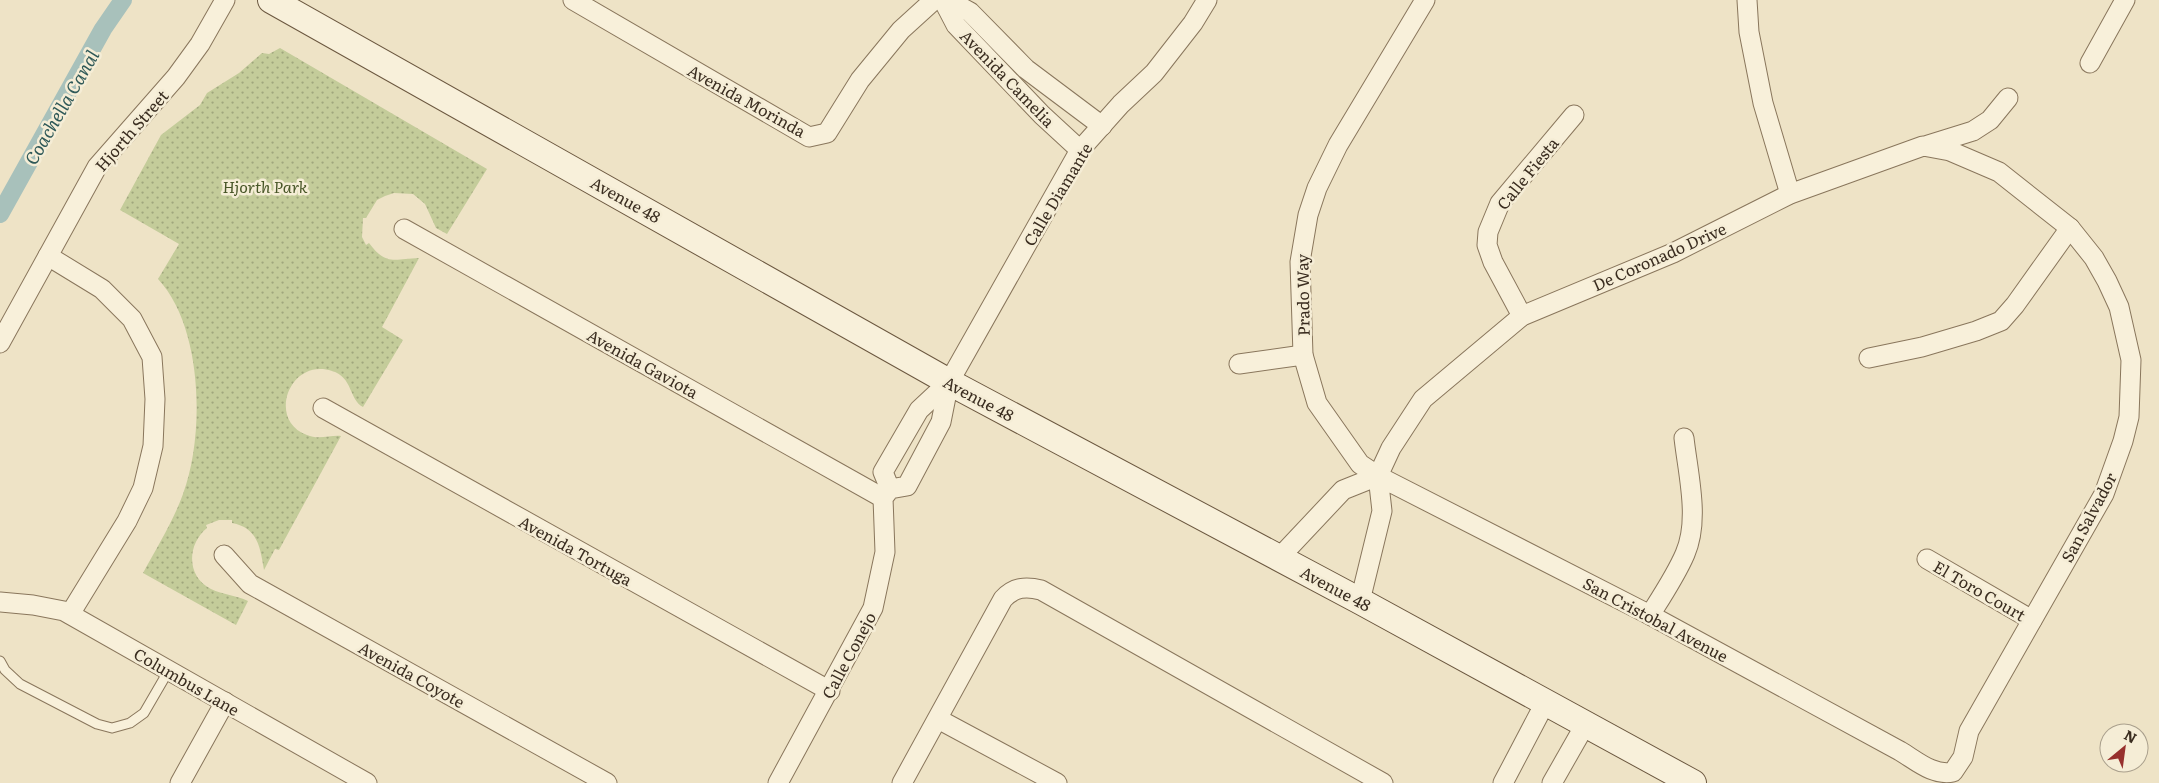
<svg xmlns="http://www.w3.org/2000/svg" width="2159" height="783" font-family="Literata,serif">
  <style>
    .park { fill: url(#park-dots) }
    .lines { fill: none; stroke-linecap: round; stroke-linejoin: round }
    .canal { stroke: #a8c1bb; stroke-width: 18 }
    .service-casing { stroke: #89765c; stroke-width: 11 }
    .minor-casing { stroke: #89765c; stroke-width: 21 }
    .secondary-casing { stroke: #6b573f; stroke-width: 28 }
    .service { stroke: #f8f0da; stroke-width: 9 }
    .minor { stroke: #f8f0da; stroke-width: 19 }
    .secondary { stroke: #f8f0da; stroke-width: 26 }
    .labels { text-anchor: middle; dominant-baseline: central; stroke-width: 5; stroke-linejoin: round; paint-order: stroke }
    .street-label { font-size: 16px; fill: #3a2d20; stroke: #f5edd6 }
    .park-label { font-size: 16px; font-style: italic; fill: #485627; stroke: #f5edd6 }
    .water-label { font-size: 18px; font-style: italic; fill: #2f5958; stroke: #f5edd6 }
  </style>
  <defs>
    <pattern id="park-dots" width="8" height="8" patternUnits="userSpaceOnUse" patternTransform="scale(1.25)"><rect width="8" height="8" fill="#c4cc9a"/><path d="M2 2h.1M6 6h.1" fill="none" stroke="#a0a67d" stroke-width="1.8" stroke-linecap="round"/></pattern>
  </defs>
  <rect width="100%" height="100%" fill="#eee3c6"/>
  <path class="park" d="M280,48L487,169L447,234L436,228L425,204L413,194L394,193L385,196L377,200L366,218H363L362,237L366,245L369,243C386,266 394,259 419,258L382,327L403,340L363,407C349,400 353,377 332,371C290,357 266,420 307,435C318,440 330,435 341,436L279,550L275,549L264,570C260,547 258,528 232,523V520H219L206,525L207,528C187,544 186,577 211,589C223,595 236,595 248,601L236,625L143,573C157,547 173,522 183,494C205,435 203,327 158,279L179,244L120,210L161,135L200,105L207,93L239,73L262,53L269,54Z"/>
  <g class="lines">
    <polyline class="canal" points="0,214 103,29 123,0"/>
    <g class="service-casing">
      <polyline id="service" points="0,661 5,670 20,684 97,724 112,728 130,723 144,713 169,670"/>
    </g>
    <g class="minor-casing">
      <g id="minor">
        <polyline points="573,0 809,137 827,133 860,80 901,30 934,0"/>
        <polyline points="943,0 956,25 1042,115 1080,150"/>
        <polyline points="948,0 970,12 1026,69 1102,126"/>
        <polyline points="1747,0 1749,32 1763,103 1790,194"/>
        <polyline points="2090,63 2125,0"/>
        <polyline points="1928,145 1973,131 1990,120 2008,98"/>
        <polyline points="404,229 883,498"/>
        <polyline points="48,256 102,289 132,319 152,357 155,399 153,446 143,488 127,521 70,614"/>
        <polyline points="1522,316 1493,262 1487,245 1488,232 1500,203 1574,115"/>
        <polyline points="0,343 97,167 176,77 200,44 225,0"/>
        <polyline points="1869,358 1922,347 1976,331 2001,321 2015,305 2070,228"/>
        <polyline points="1239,364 1303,355"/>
        <polyline points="323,408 830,691"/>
        <polyline points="890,489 883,472 919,410 949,382 1080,150 1121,104 1154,73 1193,23 1207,0"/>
        <polyline points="224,555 250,584 607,783"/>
        <polyline points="1279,558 1343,490 1378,476"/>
        <polyline points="1927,559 2032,620"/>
        <path d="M1360,601L1382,511L1378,476L1391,448L1423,399L1522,316L1673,253L1790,194L1923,146L1950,151L1999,172L2070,228L2094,258L2107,281L2119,307L2131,360L2129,417L2123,441L2104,494L1969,731L1963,757L1953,772C1933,776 1917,761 1900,751L1650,615L1378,476L1360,464L1317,403L1303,355L1300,262L1308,215L1317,188L1338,145L1425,0"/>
        <polyline points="0,602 33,605 64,611 367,783"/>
        <path d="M1650,615C1662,596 1676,575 1685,554C1700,520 1688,474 1684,438"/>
        <polyline points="938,719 1057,783"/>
        <polyline points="180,783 225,702"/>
        <polyline points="778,783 873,608 885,552 883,498 890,489 907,486 941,422 949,382"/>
        <path d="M902,783L1003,599C1014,587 1026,586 1041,590L1383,783"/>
        <polyline points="1503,783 1545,703"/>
        <polyline points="1552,783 1585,725"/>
      </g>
    </g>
    <g class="secondary-casing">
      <polyline id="secondary" points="271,0 949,382 1360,601 1693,783"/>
    </g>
    <use href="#service" class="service"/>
    <use href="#minor" class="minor"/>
    <use href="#secondary" class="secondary"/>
  </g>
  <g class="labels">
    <g class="street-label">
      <text transform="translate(1008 78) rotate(46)">Avenida Camelia</text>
      <text transform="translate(747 100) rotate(29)">Avenida Morinda</text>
      <text transform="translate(131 130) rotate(-49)">Hjorth Street</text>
      <text transform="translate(1527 173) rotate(-51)">Calle Fiesta</text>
      <text transform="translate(1057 194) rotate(-59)">Calle Diamante</text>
      <text transform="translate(626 199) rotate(29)">Avenue 48</text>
      <text transform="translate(1659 256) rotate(-24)">De Coronado Drive</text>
      <text transform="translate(1302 295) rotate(-91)">Prado Way</text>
      <text transform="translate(643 363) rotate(29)">Avenida Gaviota</text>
      <text transform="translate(979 398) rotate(28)">Avenue 48</text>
      <text transform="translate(2088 517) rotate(-62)">San Salvador</text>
      <text transform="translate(576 550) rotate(29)">Avenida Tortuga</text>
      <text transform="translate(1336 588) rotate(28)">Avenue 48</text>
      <text transform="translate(1980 590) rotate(30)">El Toro Court</text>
      <text transform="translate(1656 619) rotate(28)">San Cristobal Avenue</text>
      <text transform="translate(848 655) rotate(-62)">Calle Conejo</text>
      <text transform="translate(412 674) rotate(29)">Avenida Coyote</text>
      <text transform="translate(187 681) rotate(30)">Columbus Lane</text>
    </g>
    <g class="park-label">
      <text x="265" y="186">Hjorth Park</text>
    </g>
    <g class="water-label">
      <text transform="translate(61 107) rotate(-60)">Coachella Canal</text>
    </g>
  </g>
  <g transform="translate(2124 748) rotate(29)"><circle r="24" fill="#f5edd6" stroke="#aaa08d"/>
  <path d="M0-4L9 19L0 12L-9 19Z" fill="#97302d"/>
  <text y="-8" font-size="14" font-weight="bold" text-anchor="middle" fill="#3a2d20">N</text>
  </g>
</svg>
